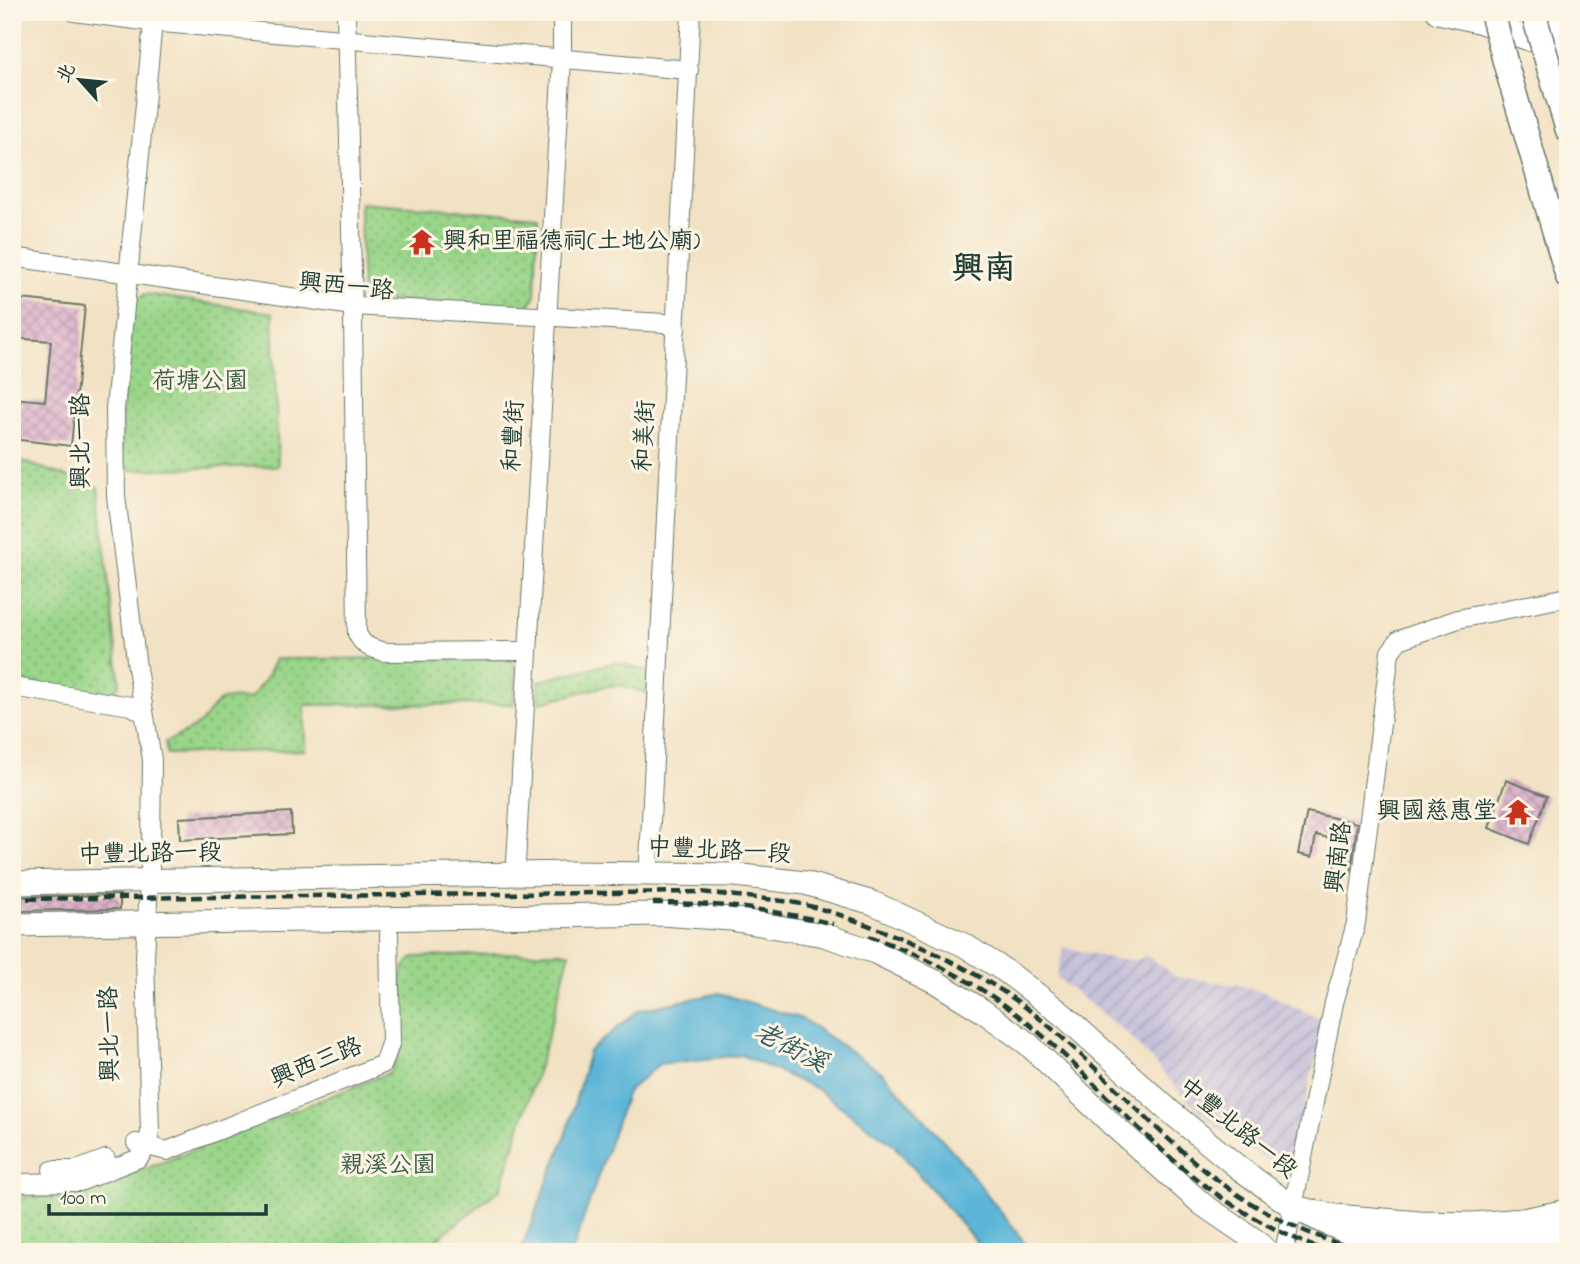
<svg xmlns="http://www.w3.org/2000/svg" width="1580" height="1264" font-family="'Indie Flower','LXGW WenKai TC',sans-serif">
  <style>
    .industrial { fill: url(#industrial-furrows) }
    .grass { fill: url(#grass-dots); stroke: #5c895e; stroke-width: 2 }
    .water { fill: #5bb5d8; stroke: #3d7986; stroke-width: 2 }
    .building { fill: url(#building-cross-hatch) }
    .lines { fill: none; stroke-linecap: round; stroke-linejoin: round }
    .minor-casing { stroke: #697766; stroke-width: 20 }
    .major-casing { stroke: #697766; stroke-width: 25 }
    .highway-casing { stroke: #697766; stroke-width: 27 }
    .minor { stroke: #fff; stroke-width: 18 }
    .major { stroke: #fff; stroke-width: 23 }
    .highway { stroke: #fff; stroke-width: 24 }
    .rail { stroke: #1f3d34; stroke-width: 4.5; stroke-dasharray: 10 5; stroke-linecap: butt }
    .highway-bridge-casing { stroke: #697766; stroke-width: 27; stroke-linecap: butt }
    .highway-bridge { stroke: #fff; stroke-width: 24 }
    .labels { text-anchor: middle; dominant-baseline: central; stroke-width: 6; stroke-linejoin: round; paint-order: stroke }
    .poi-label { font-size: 24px; fill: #1f3d34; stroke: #fcf5e5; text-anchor: start }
    .street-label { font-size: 24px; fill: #1f3d34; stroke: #fcf5e5 }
    .park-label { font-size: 24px; fill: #385b45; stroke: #fcf5e5 }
    .water-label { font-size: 26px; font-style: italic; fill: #2e5b5d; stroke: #fcf5e5 }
    .district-label { font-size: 32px; font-weight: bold; fill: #1f3d34; stroke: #fcf5e5 }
  </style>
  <defs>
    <pattern id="industrial-furrows" width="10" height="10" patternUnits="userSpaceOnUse" patternTransform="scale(1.75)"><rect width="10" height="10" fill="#c5c0da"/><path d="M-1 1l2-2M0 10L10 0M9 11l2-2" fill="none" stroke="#9f9db2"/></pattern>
    <pattern id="grass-dots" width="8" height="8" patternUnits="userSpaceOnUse" patternTransform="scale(1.75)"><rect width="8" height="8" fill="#9ad589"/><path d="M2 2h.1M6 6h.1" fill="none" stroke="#7dae71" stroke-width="1.8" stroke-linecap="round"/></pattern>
    <pattern id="building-cross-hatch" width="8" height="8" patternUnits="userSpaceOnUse" patternTransform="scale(1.75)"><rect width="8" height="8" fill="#dcb1cc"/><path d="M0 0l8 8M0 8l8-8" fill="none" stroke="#b291a6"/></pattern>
  </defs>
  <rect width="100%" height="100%" fill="#fcf5e5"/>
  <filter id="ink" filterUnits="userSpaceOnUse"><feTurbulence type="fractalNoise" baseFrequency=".0143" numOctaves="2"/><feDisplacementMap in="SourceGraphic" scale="14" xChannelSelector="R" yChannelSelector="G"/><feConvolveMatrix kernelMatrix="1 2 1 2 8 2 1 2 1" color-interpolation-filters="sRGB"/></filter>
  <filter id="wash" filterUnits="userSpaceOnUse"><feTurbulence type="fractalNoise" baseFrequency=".00686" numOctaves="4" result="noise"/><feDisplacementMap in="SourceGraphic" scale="28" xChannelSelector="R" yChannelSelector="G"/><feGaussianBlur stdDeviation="1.57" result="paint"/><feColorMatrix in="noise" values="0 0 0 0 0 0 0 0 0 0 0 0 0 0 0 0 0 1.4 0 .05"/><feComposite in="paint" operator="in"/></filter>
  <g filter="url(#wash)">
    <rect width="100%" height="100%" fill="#f2e2c4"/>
    <polygon class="industrial" points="1063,947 1113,959 1136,960 1147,956 1176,977 1239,985 1267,993 1326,1022 1311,1075 1293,1172 1251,1150 1216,1127 1188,1101 1130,1036 1057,978"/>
    <g class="grass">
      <polygon points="360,202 538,216 535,297 526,309 367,299 362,289"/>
      <polygon points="145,294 273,313 278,466 122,470 122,412 132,302"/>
      <polygon points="12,458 98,487 120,684 111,696 12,680"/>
      <path d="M502,658L511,660L516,666L514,704L305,705V750L167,754L165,742C170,741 195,727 199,724C207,717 212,704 222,700C230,697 241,699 250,699L267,676L275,659Z"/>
      <polygon points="616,662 649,672 647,693 619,685 606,686 538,703 539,681"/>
      <path d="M547,952H570L545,1046L501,1188L421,1252H12V1197L77,1196L389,1073C393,1065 398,1056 401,1047C408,1018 386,979 414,957Z"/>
    </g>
    <polygon class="water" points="719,993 802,1019 884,1074 958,1157 1032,1252 985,1252 893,1144 815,1088 741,1055 659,1064 627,1092 572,1252 520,1252 566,1135 589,1051 639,1010"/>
    <g id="blocks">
      <g class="building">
        <polygon points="12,298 85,306 71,446 12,439 12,398 45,401 51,341 12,338"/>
        <polygon points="1506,780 1547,796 1529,844 1489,828"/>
        <polygon points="291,812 292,834 180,840 179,818"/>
        <polygon points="1307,812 1357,823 1351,873 1334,869 1338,840 1316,835 1312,857 1298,854"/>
        <polygon points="120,895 120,909 12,911 12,897"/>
      </g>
    </g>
  </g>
  <g filter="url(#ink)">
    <use href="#blocks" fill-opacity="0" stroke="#697766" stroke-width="2"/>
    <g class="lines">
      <g class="minor-casing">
        <g id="minor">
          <polyline points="74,12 151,22 689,70"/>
          <path d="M346,12L353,316L357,633C363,647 371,648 385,652L526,651"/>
          <polyline points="12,257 353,306 665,323 676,330"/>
          <polyline points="12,687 131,706 144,713"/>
          <polyline points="649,861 691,12"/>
          <polyline points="516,862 562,59 562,12"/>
          <polyline points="136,1143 167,1151 383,1064 391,1041 389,934"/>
          <polyline points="52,1170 77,1170 106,1159"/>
          <polyline points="12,1183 80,1182 139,1158 147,1147 150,1132 145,957 151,848 152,760 137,668 116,496 115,409 154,12"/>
          <polyline points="1284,1252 1334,1003 1356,923 1390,652 1399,640 1458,619 1568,597"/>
        </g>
      </g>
      <g class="major-casing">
        <g id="major">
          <polyline points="1438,12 1478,21 1568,53"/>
          <polyline points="1522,12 1568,29"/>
          <polyline points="12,883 572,873 735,875 805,883 873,903 964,945 1007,972 1062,1014 1172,1113 1239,1168 1293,1207 1335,1216 1420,1223 1473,1224 1522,1220 1568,1211"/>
          <polyline points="12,925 662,914 731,919 824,935 875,952 936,982 983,1011 1028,1044 1114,1126 1202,1204 1256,1241 1267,1252"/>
        </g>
      </g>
      <g class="highway-casing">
        <g id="highway">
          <polyline points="1506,65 1568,277"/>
          <polyline points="1549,67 1568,130"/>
          <path d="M1293,1207C1313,1215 1333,1227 1353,1233C1426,1254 1494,1243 1568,1233"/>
        </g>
      </g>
      <use href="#minor" class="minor"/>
      <use href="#major" class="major"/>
      <use href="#highway" class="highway"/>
      <g class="rail">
        <path d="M12,899L701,892C733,896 765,898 796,903C818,907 841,915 862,923C917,943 969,967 1017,1001C1093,1056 1151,1133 1227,1187C1268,1217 1317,1239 1366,1252"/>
        <path d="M653,903C713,903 774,909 833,924"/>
        <path d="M869,936C919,954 968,978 1010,1009C1080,1062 1134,1132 1203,1184C1241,1213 1284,1236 1329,1252"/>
      </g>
      <g class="highway-bridge-casing">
        <g id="highway-bridge">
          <polyline points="1492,12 1506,65"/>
          <polyline points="1533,12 1549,67"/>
        </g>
      </g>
      <use href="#highway-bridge" class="highway-bridge"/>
    </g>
  </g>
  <defs>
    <g id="temple-bare" transform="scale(2.1)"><path d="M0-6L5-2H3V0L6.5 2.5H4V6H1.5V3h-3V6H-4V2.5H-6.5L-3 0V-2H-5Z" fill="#c8321e" stroke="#fcf5e5" stroke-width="2.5" paint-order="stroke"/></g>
  </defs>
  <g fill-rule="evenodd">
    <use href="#temple-bare" x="422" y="242"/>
    <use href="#temple-bare" x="1518" y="812"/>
  </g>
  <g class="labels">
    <g class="poi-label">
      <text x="443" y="242">興和里福德祠(土地公廟)</text>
      <text x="1497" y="812" text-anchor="end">興國慈惠堂</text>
    </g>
    <g class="street-label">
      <text transform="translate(346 288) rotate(6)">興西一路</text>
      <text transform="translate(515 436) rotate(-87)">和豐街</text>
      <text transform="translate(646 436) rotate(-87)">和美街</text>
      <text transform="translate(82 441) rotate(-90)">興北一路</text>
      <text transform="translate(719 852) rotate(3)">中豐北路一段</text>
      <text transform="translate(150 855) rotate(-1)">中豐北路一段</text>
      <text transform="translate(1340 857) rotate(-83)">興南路</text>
      <text transform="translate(111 1034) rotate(-91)">興北一路</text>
      <text transform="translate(317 1064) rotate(-22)">興西三路</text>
      <text transform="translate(1237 1129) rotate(39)">中豐北路一段</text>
    </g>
    <g class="park-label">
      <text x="200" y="382">荷塘公園</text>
      <text x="388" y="1166">親溪公園</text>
    </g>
    <g class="water-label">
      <text transform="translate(790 1049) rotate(27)">老街溪</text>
    </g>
    <g class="district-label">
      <text x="984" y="270">興南</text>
    </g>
  </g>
  <rect width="1580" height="1264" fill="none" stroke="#fcf5e5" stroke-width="42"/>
  <g transform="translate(80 80) rotate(297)" stroke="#fcf5e5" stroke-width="5" paint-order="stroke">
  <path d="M0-5L12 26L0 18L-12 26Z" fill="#1f3d34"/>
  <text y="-10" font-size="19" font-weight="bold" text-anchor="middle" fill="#1f3d34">北</text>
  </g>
  <path d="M49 1204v10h217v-10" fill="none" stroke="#1f3d34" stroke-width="3.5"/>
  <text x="60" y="1204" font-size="21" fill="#1f3d34" stroke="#fcf5e5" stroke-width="5" paint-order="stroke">100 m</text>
</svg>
